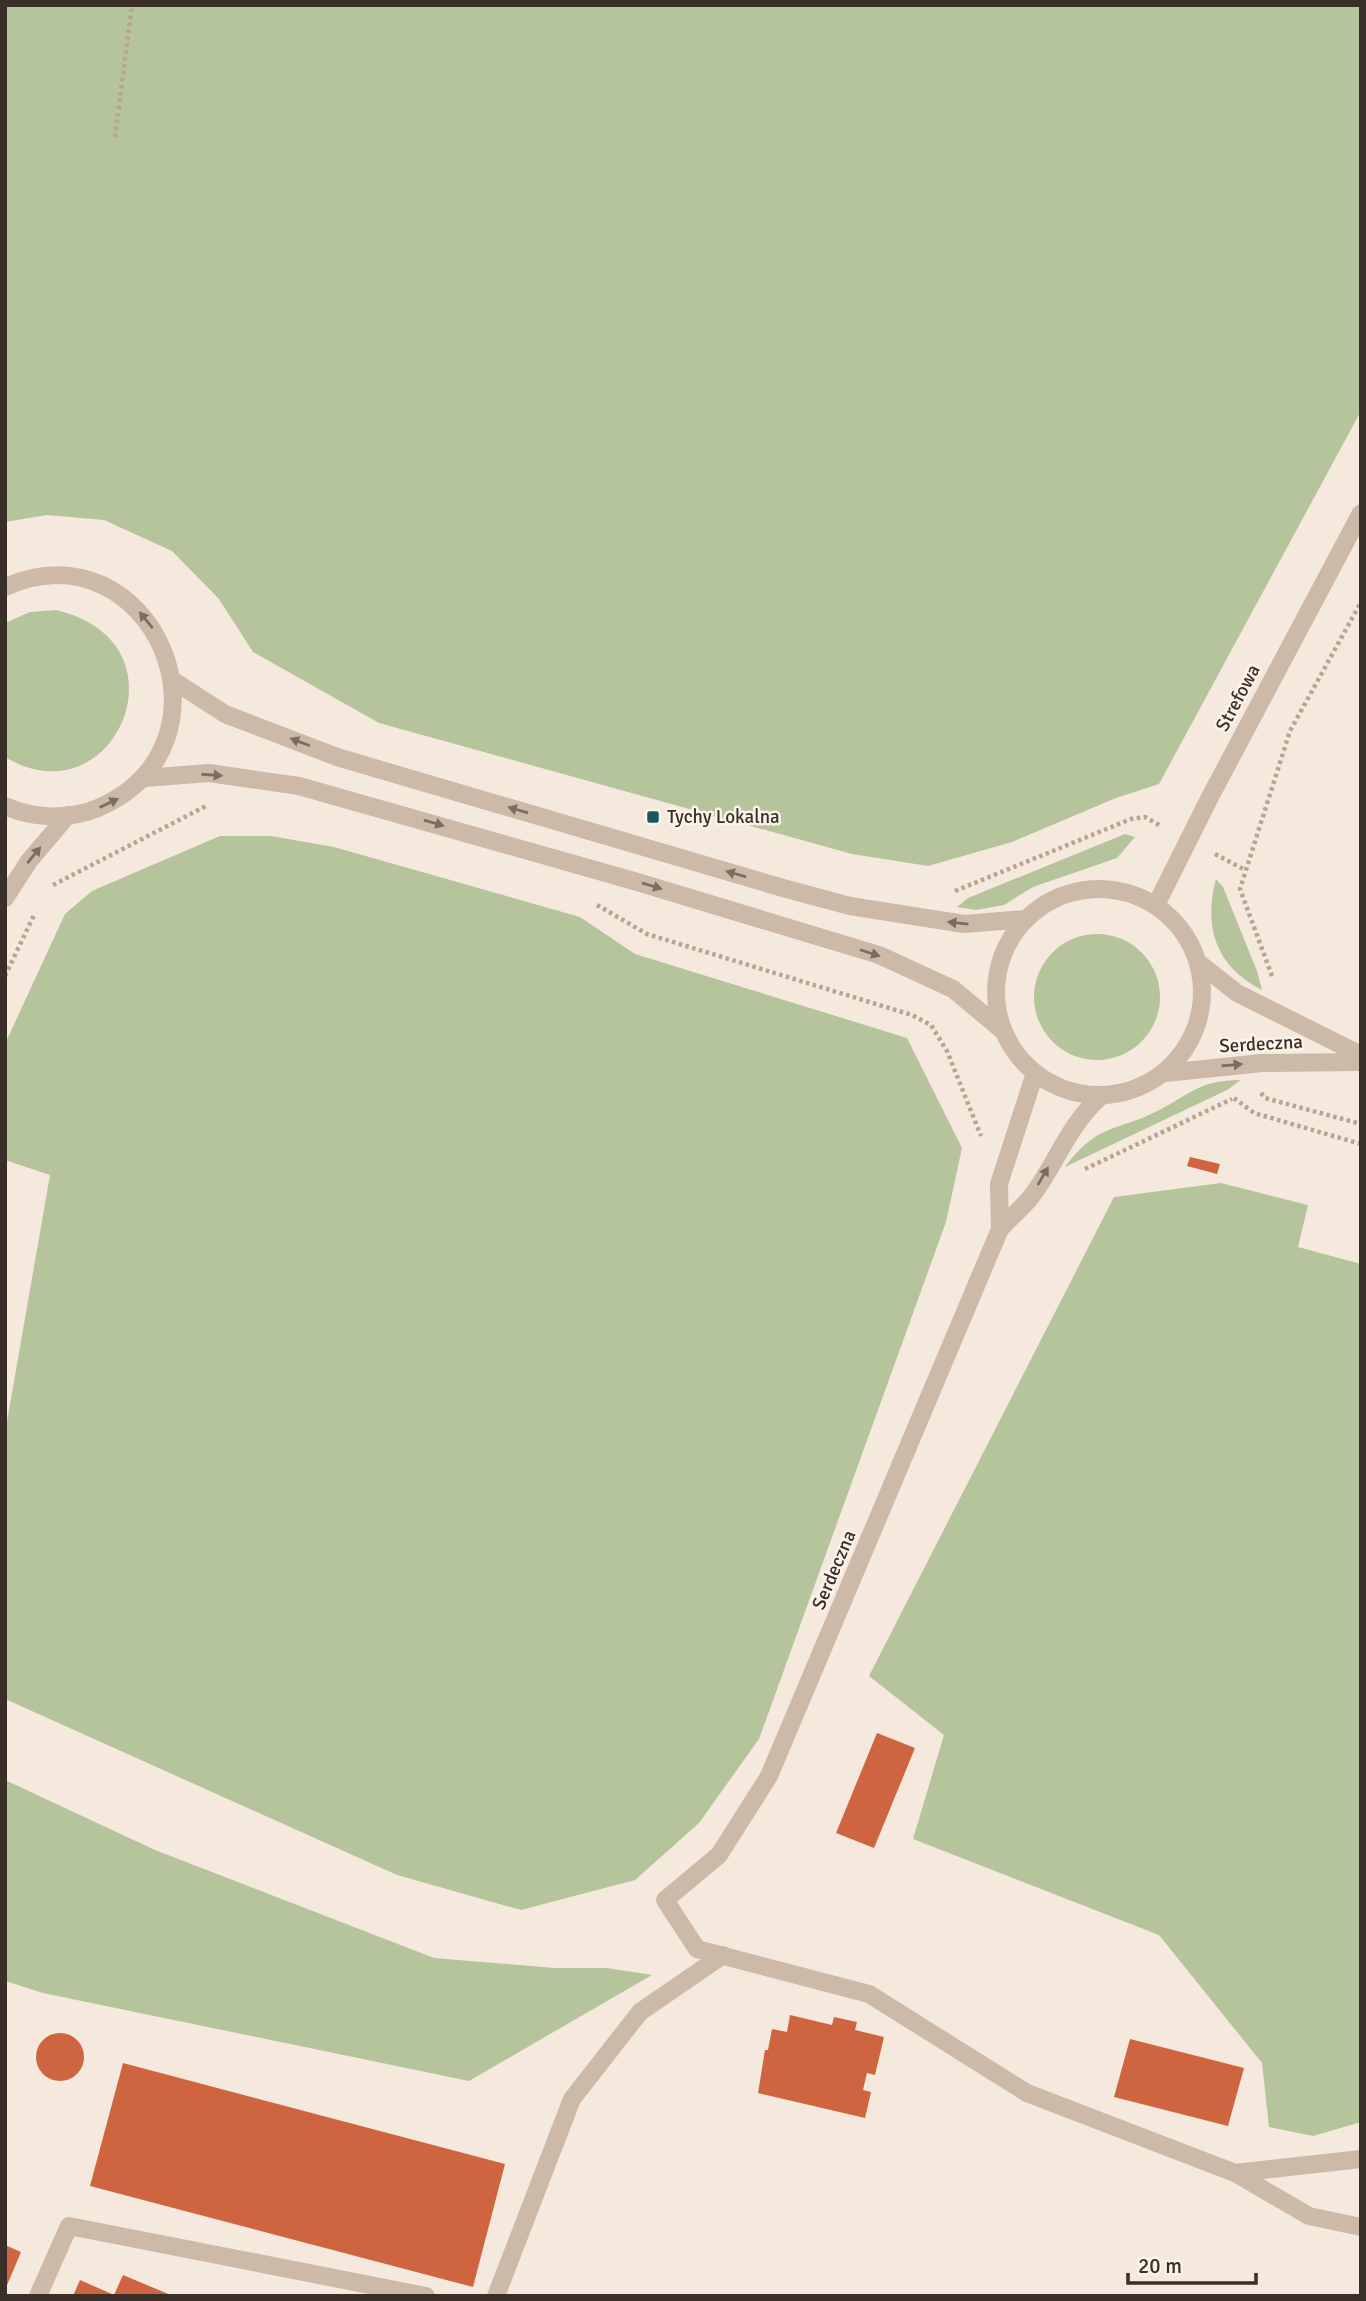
<svg xmlns="http://www.w3.org/2000/svg" width="1366" height="2301" font-family="Signika,sans-serif">
  <style>
    .green { fill: #b6c49b }
    .building { fill: #ce6540 }
    .lines { fill: none; stroke-linecap: round; stroke-linejoin: round }
    .path { stroke: #b9a391; stroke-width: 4.5; stroke-dasharray: 3.5 3.5; stroke-linecap: butt }
    .minor { stroke: #cdb9a7; stroke-width: 18 }
    .oneway { fill: #7c6d61 }
    .poi-dot { fill: #1a585d; stroke: #fbf3e9; stroke-width: 2.5 }
    .labels { text-anchor: middle; dominant-baseline: central; stroke-width: 5; stroke-linejoin: round; paint-order: stroke }
    .street-label { font-size: 19px; fill: #392e28; stroke: #fbf3e9 }
    .poi-label { font-size: 19px; fill: #392e28; stroke: #fbf3e9; text-anchor: start }
  </style>
  <rect width="100%" height="100%" fill="#f4e9dc"/>
  <g class="green">
    <polygon points="5,5 1361,5 1361,411 1159,784 1116,798 1012,842 928,866 852,854 379,723 253,652 219,599 172,551 104,520 47,515 5,522"/>
    <path d="M56,610C194,642 113,823 5,757V623L30,612Z"/>
    <polygon points="1125,834 1135,837 1117,858 1033,887 1004,905 976,910 957,907 968,898"/>
    <polygon points="220,836 271,836 334,847 580,917 635,954 907,1038 962,1148 946,1222 759,1739 699,1823 635,1880 521,1910 397,1875 5,1699 5,1433 50,1175 5,1160 5,1044 65,914 92,891"/>
    <path d="M1216,879L1223,887L1257,971L1262,990C1216,967 1203,927 1216,879Z"/>
    <circle cx="1097" cy="997" r="63"/>
    <path d="M1241,1080L1227,1090L1065,1167C1101,1120 1117,1133 1161,1109C1195,1091 1199,1081 1241,1080Z"/>
    <polygon points="1221,1183 1308,1205 1298,1247 1361,1264 1361,2122 1313,2136 1269,2127 1262,2063 1159,1935 913,1839 944,1735 869,1676 1114,1197"/>
    <polygon points="5,1780 155,1850 434,1958 555,1968 607,1968 652,1975 469,2081 43,1993 5,1981"/>
  </g>
  <g class="building">
    <polygon points="1190,1157 1220,1164 1217,1174 1187,1166"/>
    <polygon points="877,1733 915,1748 874,1848 836,1833"/>
    <polygon points="790,2015 832,2025 834,2017 857,2022 855,2030 884,2037 875,2075 867,2073 863,2090 871,2092 865,2118 758,2093 765,2050 768,2050 772,2029 787,2032"/>
    <circle cx="60" cy="2057" r="24"/>
    <polygon points="1130,2039 1244,2068 1228,2126 1114,2097"/>
    <polygon points="123,2063 505,2164 473,2287 90,2186"/>
    <polygon points="5,2245 21,2252 5,2290"/>
    <polygon points="123,2275 173,2296 73,2296 80,2280 114,2295"/>
  </g>
  <g class="lines">
    <g class="path">
      <polyline points="115,137 132,5"/>
      <polyline points="1215,854 1245,870"/>
      <polyline points="53,885 206,806"/>
      <polyline points="955,891 1131,819 1145,817 1161,826"/>
      <polyline points="597,905 647,934 912,1015 931,1025 947,1051 981,1136"/>
      <polyline points="5,976 35,913"/>
      <polyline points="1272,976 1240,889 1290,731 1361,602"/>
      <polyline points="1261,1093 1265,1098 1361,1124"/>
      <polyline points="1234,1098 1254,1113 1361,1144"/>
      <polyline points="1085,1169 1232,1099"/>
    </g>
    <g class="minor">
      <path d="M5,587C151,522 247,743 98,808C69,820 34,819 5,806"/>
      <polyline points="174,681 225,714 337,757 783,888 850,906 964,924 1026,919"/>
      <polyline points="144,778 209,773 299,786 634,881 879,955 953,989 1002,1030"/>
      <circle cx="1099" cy="992" r="103"/>
      <polyline points="5,898 29,861 68,815"/>
      <polyline points="1156,905 1210,797 1361,513"/>
      <polyline points="1199,963 1237,993 1361,1055"/>
      <polyline points="1165,1073 1262,1063 1361,1062"/>
      <path d="M1100,1097C1067,1127 1057,1163 1031,1197C1022,1208 1010,1218 1000,1229L769,1776L719,1855L665,1900L697,1949L869,1994L1027,2093L1235,2173L1361,2159"/>
      <polyline points="1000,1229 999,1184 1035,1073"/>
      <polyline points="1235,2173 1309,2216 1361,2227"/>
      <polyline points="38,2296 69,2226 426,2296"/>
      <polyline points="496,2296 572,2099 640,2012 723,1955"/>
    </g>
  </g>
  <defs><path id="oneway-solid" d="M-6-.8H1V-3.2L6.5 0L1 3.2V.8H-6Z" transform="scale(1.75)"/></defs>
  <g class="oneway">
    <use href="#oneway-solid" transform="translate(146 620) rotate(-129)"/>
    <use href="#oneway-solid" transform="translate(300 742) rotate(-159)"/>
    <use href="#oneway-solid" transform="translate(212 775) rotate(4)"/>
    <use href="#oneway-solid" transform="translate(109 803) rotate(-26)"/>
    <use href="#oneway-solid" transform="translate(518 810) rotate(-164)"/>
    <use href="#oneway-solid" transform="translate(434 823) rotate(16)"/>
    <use href="#oneway-solid" transform="translate(34 855) rotate(-51)"/>
    <use href="#oneway-solid" transform="translate(736 874) rotate(-164)"/>
    <use href="#oneway-solid" transform="translate(652 886) rotate(17)"/>
    <use href="#oneway-solid" transform="translate(958 923) rotate(-174)"/>
    <use href="#oneway-solid" transform="translate(870 953) rotate(18)"/>
    <use href="#oneway-solid" transform="translate(1232 1065) rotate(-5)"/>
    <use href="#oneway-solid" transform="translate(1043 1176) rotate(-60)"/>
  </g>
  <rect class="poi-dot" x="646" y="810" width="14" height="14" rx="3.5"/>
  <g class="labels">
    <g class="street-label">
      <text transform="translate(1238 698) rotate(-62)">Strefowa</text>
      <text transform="translate(1261 1044) rotate(-3)">Serdeczna</text>
      <text transform="translate(834 1570) rotate(-67)">Serdeczna</text>
    </g>
    <g class="poi-label">
      <text x="667" y="817">Tychy Lokalna</text>
    </g>
  </g>
  <rect width="1366" height="2301" fill="none" stroke="#392e28" stroke-width="14"/>
  <path d="M1128 2273v10h128v-10" fill="none" stroke="#392e28" stroke-width="3.5"/>
  <text x="1138" y="2273" font-size="21" fill="#392e28" stroke="#fbf3e9" stroke-width="5" paint-order="stroke">20 m</text>
</svg>
